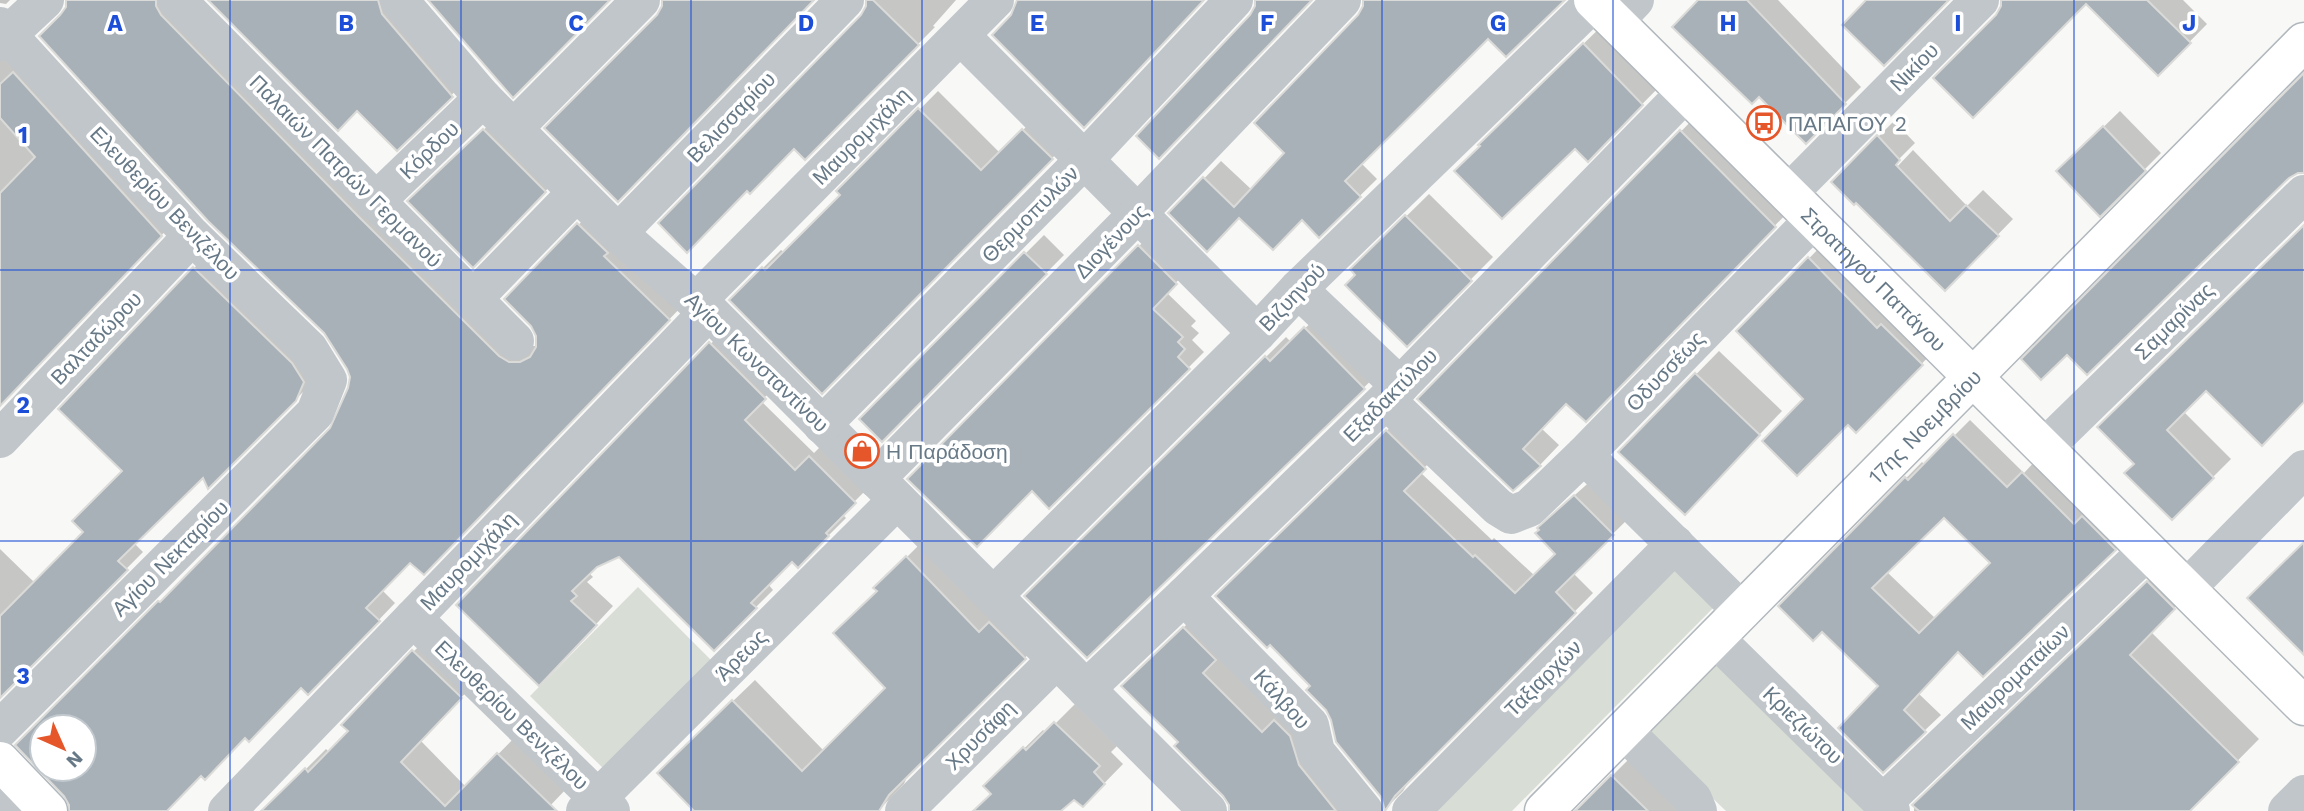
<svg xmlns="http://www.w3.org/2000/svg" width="2304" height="811" font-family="'Work Sans',sans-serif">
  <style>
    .green { fill: #d8ddd5 }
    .shadow { fill: #0003; fill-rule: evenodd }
    .building { fill: #a8b1b7; stroke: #dadad8; stroke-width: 2; fill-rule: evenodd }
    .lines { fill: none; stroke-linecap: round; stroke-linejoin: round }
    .secondary-casing { stroke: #b1b8bd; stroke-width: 41 }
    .street { stroke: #c1c6ca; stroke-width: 38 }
    .secondary { stroke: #fff; stroke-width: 38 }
    .grid { fill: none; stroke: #1d4ed8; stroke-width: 2; stroke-opacity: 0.55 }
    .labels { text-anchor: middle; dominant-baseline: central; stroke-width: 7; stroke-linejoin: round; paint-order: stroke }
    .street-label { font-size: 21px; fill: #677987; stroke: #fff }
    .poi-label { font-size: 21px; fill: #677987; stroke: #fff; text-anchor: start }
    .grid-label { font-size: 23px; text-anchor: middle; font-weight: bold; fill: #1d4ed8; stroke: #fff; stroke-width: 7; stroke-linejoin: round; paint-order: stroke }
  </style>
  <rect width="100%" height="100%" fill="#f8f8f6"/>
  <g class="green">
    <polygon points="1677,554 1724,597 1512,811 1420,811"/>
    <polygon points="638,587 717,666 609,774 530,696"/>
    <polygon points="1714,657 1869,811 1726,811 1643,731"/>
  </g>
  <g class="shadow">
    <polygon points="0,0 10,0 6,4 0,3"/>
    <path d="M68,0H180L528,346H538V336L532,325L506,299L595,208L686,302L441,556L411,561L382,590L395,603L325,676L301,686L201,774L166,811H71V805L65,795L17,745L332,429L350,388L351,377L348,368L326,332L63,14L68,6ZM42,727H84V769H42Z"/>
    <polygon points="210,0 401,0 469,78 397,148 357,109"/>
    <polygon points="868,0 956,0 933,26 935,27 805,158 868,6"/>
    <polygon points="1365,0 1562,0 1488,37 1361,163 1377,179 1319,236 1302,218 1171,213 1221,161 1252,190 1286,153 1365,6"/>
    <polygon points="1700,0 1778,0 1861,87 1806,142"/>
    <polygon points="2003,0 2183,0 2207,24 2158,74 2086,2 1997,16 2003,5"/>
    <polygon points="1607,21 1665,81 1588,159 1575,146 1503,122"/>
    <polygon points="0,38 178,218 0,404"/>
    <polygon points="938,91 1000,153 1042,111 1070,140 822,391 731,300 781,250 785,253 843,195 839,191"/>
    <polygon points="2120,111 2161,153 2100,214 2058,171"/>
    <polygon points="1700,112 1794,206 1586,419 1566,402 1541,428 1559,445 1540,465 1420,399"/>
    <polygon points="500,114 561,175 473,265 410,201"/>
    <polygon points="1894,121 1915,143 1893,165 1896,168 1913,150 1967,206 1983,190 2013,219 1945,289 1856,200 1833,182"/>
    <polygon points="1429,194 1493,257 1407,344 1358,275 1375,247"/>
    <polygon points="2304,227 2304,400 2206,389 2183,411 2231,459 2172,518 2136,464"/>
    <polygon points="1154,231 1191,268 1166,292 1196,321 1191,326 1199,333 1192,340 1204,352 1049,507 1032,489 910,479"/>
    <polygon points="1044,235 1064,255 882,439 861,419"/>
    <polygon points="1828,239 1940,345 1856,431 1848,423 1806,399 1738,331"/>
    <polygon points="211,252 313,382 209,486 203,475 134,543 143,552 0,696 0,549 35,583 85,532 124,471 194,268"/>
    <polygon points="1325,309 1384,368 1087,656 1027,596 1286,337 1291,342"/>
    <polygon points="728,326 782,380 761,401 814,453 828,439 872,484 842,514 846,518 798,566 792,560 768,584 773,590 714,649 619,554 596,565 589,573 593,577 587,582 613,606 557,666 459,605"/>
    <polygon points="1719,351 1782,411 1707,490 1620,452"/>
    <polygon points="1405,413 1443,449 1420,472 1492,540 1494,538 1535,576 1558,553 1558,510 1594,478 1631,516 1573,573 1593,593 1413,775 1403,791 1386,808 1383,796 1313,686 1270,642 1217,596"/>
    <path d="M1970,420L2024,473L2039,457L2131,533L2115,549L1958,650L1918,693L1941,715L1883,770L1881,686L1822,629L1780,606L1922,462L1925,465ZM1944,515L1992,563L1936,619L1887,572Z"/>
    <polygon points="928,536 1046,637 909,772 904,784 878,811 696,811 681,751 755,680 824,751 888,688 879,591 876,588"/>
    <polygon points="2170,560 2196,585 2151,632 2259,739 2188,811 1914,811 1914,806 1937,784"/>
    <polygon points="1204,608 1375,811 1231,811 1231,804 1180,742 1143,666"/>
    <polygon points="434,632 481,677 420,740 466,787 518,734 570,785 545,811 264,811 326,749 329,752 350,731 413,652"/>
    <polygon points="1075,704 1117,746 1111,752 1123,764 1083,805 1073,797 1058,811 975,811 993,794 986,786 1043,730 1046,733"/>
    <polygon points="1635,753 1691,811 1574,811 1584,804"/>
  </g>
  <g class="building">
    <path d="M66,0H156V6L161,15L360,218L499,356L509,362H520L530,357L536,347V336L531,326L504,299L577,223L608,253L604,256L670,320L424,575L410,563L366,608L380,621L308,695L301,688L249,742L245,738L205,780L201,776L167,811H69V805L64,796L15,745L158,601L160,602L330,428L348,388L350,377L347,369L324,333L208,221L39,36L60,15L66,7ZM42,727H84V769H42Z"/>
    <polygon points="208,0 378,0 382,14 453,97 397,151 357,111 338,131"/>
    <polygon points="428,0 610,0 513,98"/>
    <polygon points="662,0 814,0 618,202 544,128 657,15 662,6"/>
    <polygon points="866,0 873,0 919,45 805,160 794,149 750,194 747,191 687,253 658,223 861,15 866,6"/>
    <polygon points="1017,0 1204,0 1084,128 992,35 1011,15"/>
    <polygon points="1255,0 1312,0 1159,159 1136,136 1250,15 1255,6"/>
    <polygon points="1363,0 1565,0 1506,57 1488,39 1470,57 1345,181 1361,197 1319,238 1302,220 1273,250 1239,218 1207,252 1168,213 1203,177 1234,207 1284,153 1254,123 1358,15 1363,6"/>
    <polygon points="1698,0 1747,0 1846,104 1806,144 1759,97 1752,104 1672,27"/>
    <polygon points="1866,0 1949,0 1884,66 1842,25"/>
    <polygon points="2001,0 2147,0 2191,43 2158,76 2086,4 1973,118 1933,78 1996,15 2001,6"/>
    <polygon points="1583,43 1643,105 1588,162 1575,149 1502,219 1454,171 1480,146 1478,145"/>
    <polygon points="13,72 162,236 0,406 0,193 35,157 0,118 0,84"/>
    <polygon points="2304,73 2304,173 2298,173 2289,178 2087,375 2067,355 2041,380 2021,359"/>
    <polygon points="918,108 981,170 1022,129 1053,159 822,394 729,300 762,267 765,270 840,195 836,191"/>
    <polygon points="2103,126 2146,171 2100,217 2056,171"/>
    <polygon points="483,129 546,192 473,268 407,201"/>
    <polygon points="1680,130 1776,227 1586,422 1566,404 1523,449 1541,466 1513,491 1417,399"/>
    <polygon points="1877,135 1900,160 1896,165 1950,221 1966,205 1999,236 1945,291 1856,203 1854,205 1831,182"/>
    <polygon points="1405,215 1472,281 1407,347 1345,285 1355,275 1350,269"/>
    <polygon points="2304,225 2304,402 2262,446 2206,391 2167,430 2214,478 2172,520 2124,473 2134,464 2097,427"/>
    <polygon points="1138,245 1177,284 1153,309 1183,337 1178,342 1185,349 1178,357 1190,369 1049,509 1032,491 977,547 907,479"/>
    <polygon points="1024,252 1047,274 882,442 859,419"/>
    <polygon points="1808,257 1877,328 1881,324 1923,365 1856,433 1848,425 1797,476 1762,441 1803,399 1736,331"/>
    <polygon points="193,267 292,363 304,382 296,401 208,489 203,478 118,561 128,570 0,698 0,616 83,532 72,521 122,471 58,409"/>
    <polygon points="1304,327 1365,389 1087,658 1024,596 1265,356 1270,361"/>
    <polygon points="709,342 766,399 745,420 795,470 809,456 856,503 826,533 829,536 798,568 792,562 751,603 757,608 714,651 619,557 597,567 572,591 577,596 571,601 597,625 539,686 456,605"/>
    <polygon points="1695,373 1760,435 1685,515 1618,452"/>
    <polygon points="1386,430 1426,469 1404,491 1473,557 1475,555 1515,593 1555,554 1535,533 1539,530 1537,528 1574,495 1614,535 1556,592 1576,613 1395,796 1385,811 1381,797 1336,742 1331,720 1326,710 1306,690 1310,686 1270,645 1267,648 1215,596"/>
    <path d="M1953,434L2007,487L2022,472L2074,524L2082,516L2116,550L1983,677L1958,652L1904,710L1926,732L1883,773L1838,728L1878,686L1822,632L1813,641L1778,606L1905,477L1908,480ZM1944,518L1990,563L1919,633L1872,588Z"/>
    <polygon points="2304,542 2304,655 2247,598"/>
    <polygon points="906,556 979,632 989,622 1026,659 889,795 879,811 694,811 657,773 732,700 802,771 885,688 833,633 877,591 873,588"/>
    <polygon points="2147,581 2175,609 2130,655 2239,762 2190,811 1919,811 1912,805"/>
    <polygon points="1183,627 1216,660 1203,673 1262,732 1274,720 1290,736 1299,765 1336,811 1229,811 1229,805 1223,796 1174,746 1178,742 1121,686"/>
    <polygon points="412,650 462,698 401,762 445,806 497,753 557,811 261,811 305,768 308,772 348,731 341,725"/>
    <polygon points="1054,722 1100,766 1094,772 1105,784 1083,807 1074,800 1061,811 973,811 991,794 983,786 1023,747 1026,750"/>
    <polygon points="1611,775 1648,811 1575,811"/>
  </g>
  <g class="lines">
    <g class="secondary-casing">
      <g id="secondary">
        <path id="s1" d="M1593,0L2304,706"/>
        <polyline points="0,761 48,811"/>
        <path id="s2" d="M1544,811L2304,42"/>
      </g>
    </g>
    <g class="street">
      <polyline points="177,0 515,341"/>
      <polyline points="399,0 483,98 618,233 696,302 709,311 1208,811"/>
      <polyline points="1615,21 1635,0"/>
      <polyline points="0,26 192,236 309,349 328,380 315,413 0,729"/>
      <polyline points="961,36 1257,333"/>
      <polyline points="0,42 45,0"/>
      <polyline points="514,128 641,0"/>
      <polyline points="1788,194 1980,0"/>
      <polyline points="375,202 483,98"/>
      <polyline points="618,233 845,0"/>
      <polyline points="1298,289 1400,386"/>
      <polyline points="473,299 576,193"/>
      <polyline points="696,302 995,0"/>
      <polyline points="1386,400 1498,507 1511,515 1529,508 1584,455 1814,219"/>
      <polyline points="822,425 1085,159 1234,0"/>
      <polyline points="0,439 192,236"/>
      <polyline points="2044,448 2304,194"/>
      <polyline points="1584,455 1742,611"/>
      <polyline points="876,479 1138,213 1342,0"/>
      <polyline points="2186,589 2304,469"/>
      <polyline points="993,596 1257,333 1298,289 1595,1"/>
      <polyline points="1184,596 1310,725 1316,752 1364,811"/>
      <polyline points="413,618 611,811"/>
      <polyline points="1715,638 1891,811"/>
      <polyline points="1086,689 1184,596 1386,400 1686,92"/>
      <polyline points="1623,730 1693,799 1698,811"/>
      <polyline points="1883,803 2147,551"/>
      <polyline points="1,811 24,786"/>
      <polyline points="227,811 709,311"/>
      <polyline points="585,811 897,500"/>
      <polyline points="904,811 1056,660"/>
      <polyline points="1411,811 1675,544"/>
      <polyline points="2287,811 2304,794"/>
    </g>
    <use href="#secondary" class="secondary"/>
  </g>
  <path class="grid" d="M230,0V811M461,0V811M691,0V811M922,0V811M1152,0V811M1382,0V811M1613,0V811M1843,0V811M2074,0V811M0,270H2304M0,541H2304"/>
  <defs>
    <g id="bus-ring" transform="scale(1.75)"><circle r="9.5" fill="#fff" stroke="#e5572a" stroke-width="1.5"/><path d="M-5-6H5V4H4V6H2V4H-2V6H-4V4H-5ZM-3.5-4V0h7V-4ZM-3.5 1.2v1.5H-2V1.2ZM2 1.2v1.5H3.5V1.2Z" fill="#e5572a"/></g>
    <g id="shop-ring" transform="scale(1.75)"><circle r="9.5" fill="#fff" stroke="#e5572a" stroke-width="1.5"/><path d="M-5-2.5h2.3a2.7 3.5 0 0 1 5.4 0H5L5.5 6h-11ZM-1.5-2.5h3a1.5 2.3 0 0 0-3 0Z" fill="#e5572a"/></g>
  </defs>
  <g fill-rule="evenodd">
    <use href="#bus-ring" x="1764" y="123"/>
    <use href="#shop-ring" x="862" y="451"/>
  </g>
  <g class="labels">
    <g class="street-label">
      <text transform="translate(1914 67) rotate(-45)">Νικίου</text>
      <text transform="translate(731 117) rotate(-46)">Βελισσαρίου</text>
      <text transform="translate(861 136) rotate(-45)">Μαυρομιχάλη</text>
      <text transform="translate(429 150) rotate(-44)">Κόρδου</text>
      <text transform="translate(346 171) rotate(45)">Παλαιών Πατρών Γερμανού</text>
      <text transform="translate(165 203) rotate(46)">Ελευθερίου Βενιζέλου</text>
      <text transform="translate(1030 214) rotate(-45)">Θερμοπυλών</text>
      <text transform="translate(1111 241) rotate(-46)">Διογένους</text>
      <text stroke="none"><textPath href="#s1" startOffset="396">Στρατηγού Παπάγου</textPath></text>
      <text transform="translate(1292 297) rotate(-46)">Βιζυηνού</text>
      <text transform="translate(2174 321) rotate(-44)">Σαμαρίνας</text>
      <text transform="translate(96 338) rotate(-46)">Βαλταδώρου</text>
      <text transform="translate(757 362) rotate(44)">Αγίου Κωνσταντίνου</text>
      <text transform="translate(1665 371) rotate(-46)">Οδυσσέως</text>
      <text transform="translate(1390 395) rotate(-45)">Εξαδακτύλου</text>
      <text stroke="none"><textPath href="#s2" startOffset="541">17ης Νοεμβρίου</textPath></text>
      <text transform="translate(170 558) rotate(-45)">Αγίου Νεκταρίου</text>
      <text transform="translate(468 561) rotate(-46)">Μαυρομιχάλη</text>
      <text transform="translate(741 655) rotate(-45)">Άρεως</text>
      <text transform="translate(2015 677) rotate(-44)">Μαυροματαίων</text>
      <text transform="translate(1543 678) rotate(-45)">Ταξιαρχών</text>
      <text transform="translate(1282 699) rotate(48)">Κάλβου</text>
      <text transform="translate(512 715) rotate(44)">Ελευθερίου Βενιζέλου</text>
      <text transform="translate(1803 725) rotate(44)">Κριεζιώτου</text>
      <text transform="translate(980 735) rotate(-45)">Χρυσάφη</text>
    </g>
    <g class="poi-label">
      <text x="1788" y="123">ΠΑΠΑΓΟΥ 2</text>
      <text x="886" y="451">Η Παράδοση</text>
    </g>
  </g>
  <g class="grid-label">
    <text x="115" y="31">A</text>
    <text x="346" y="31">B</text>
    <text x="576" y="31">C</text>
    <text x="806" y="31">D</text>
    <text x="1037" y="31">E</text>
    <text x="1267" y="31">F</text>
    <text x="1498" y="31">G</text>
    <text x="1728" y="31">H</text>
    <text x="1958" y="31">I</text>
    <text x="2189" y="31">J</text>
    <text x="23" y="143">1</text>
    <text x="23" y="413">2</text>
    <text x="23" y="684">3</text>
  </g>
  <g transform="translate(63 748) rotate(135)"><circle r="33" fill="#ffffff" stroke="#c2c9cf" stroke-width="2"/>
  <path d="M0-5L12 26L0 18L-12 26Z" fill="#e5572a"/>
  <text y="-10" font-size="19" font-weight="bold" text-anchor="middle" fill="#677987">N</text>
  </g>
</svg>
